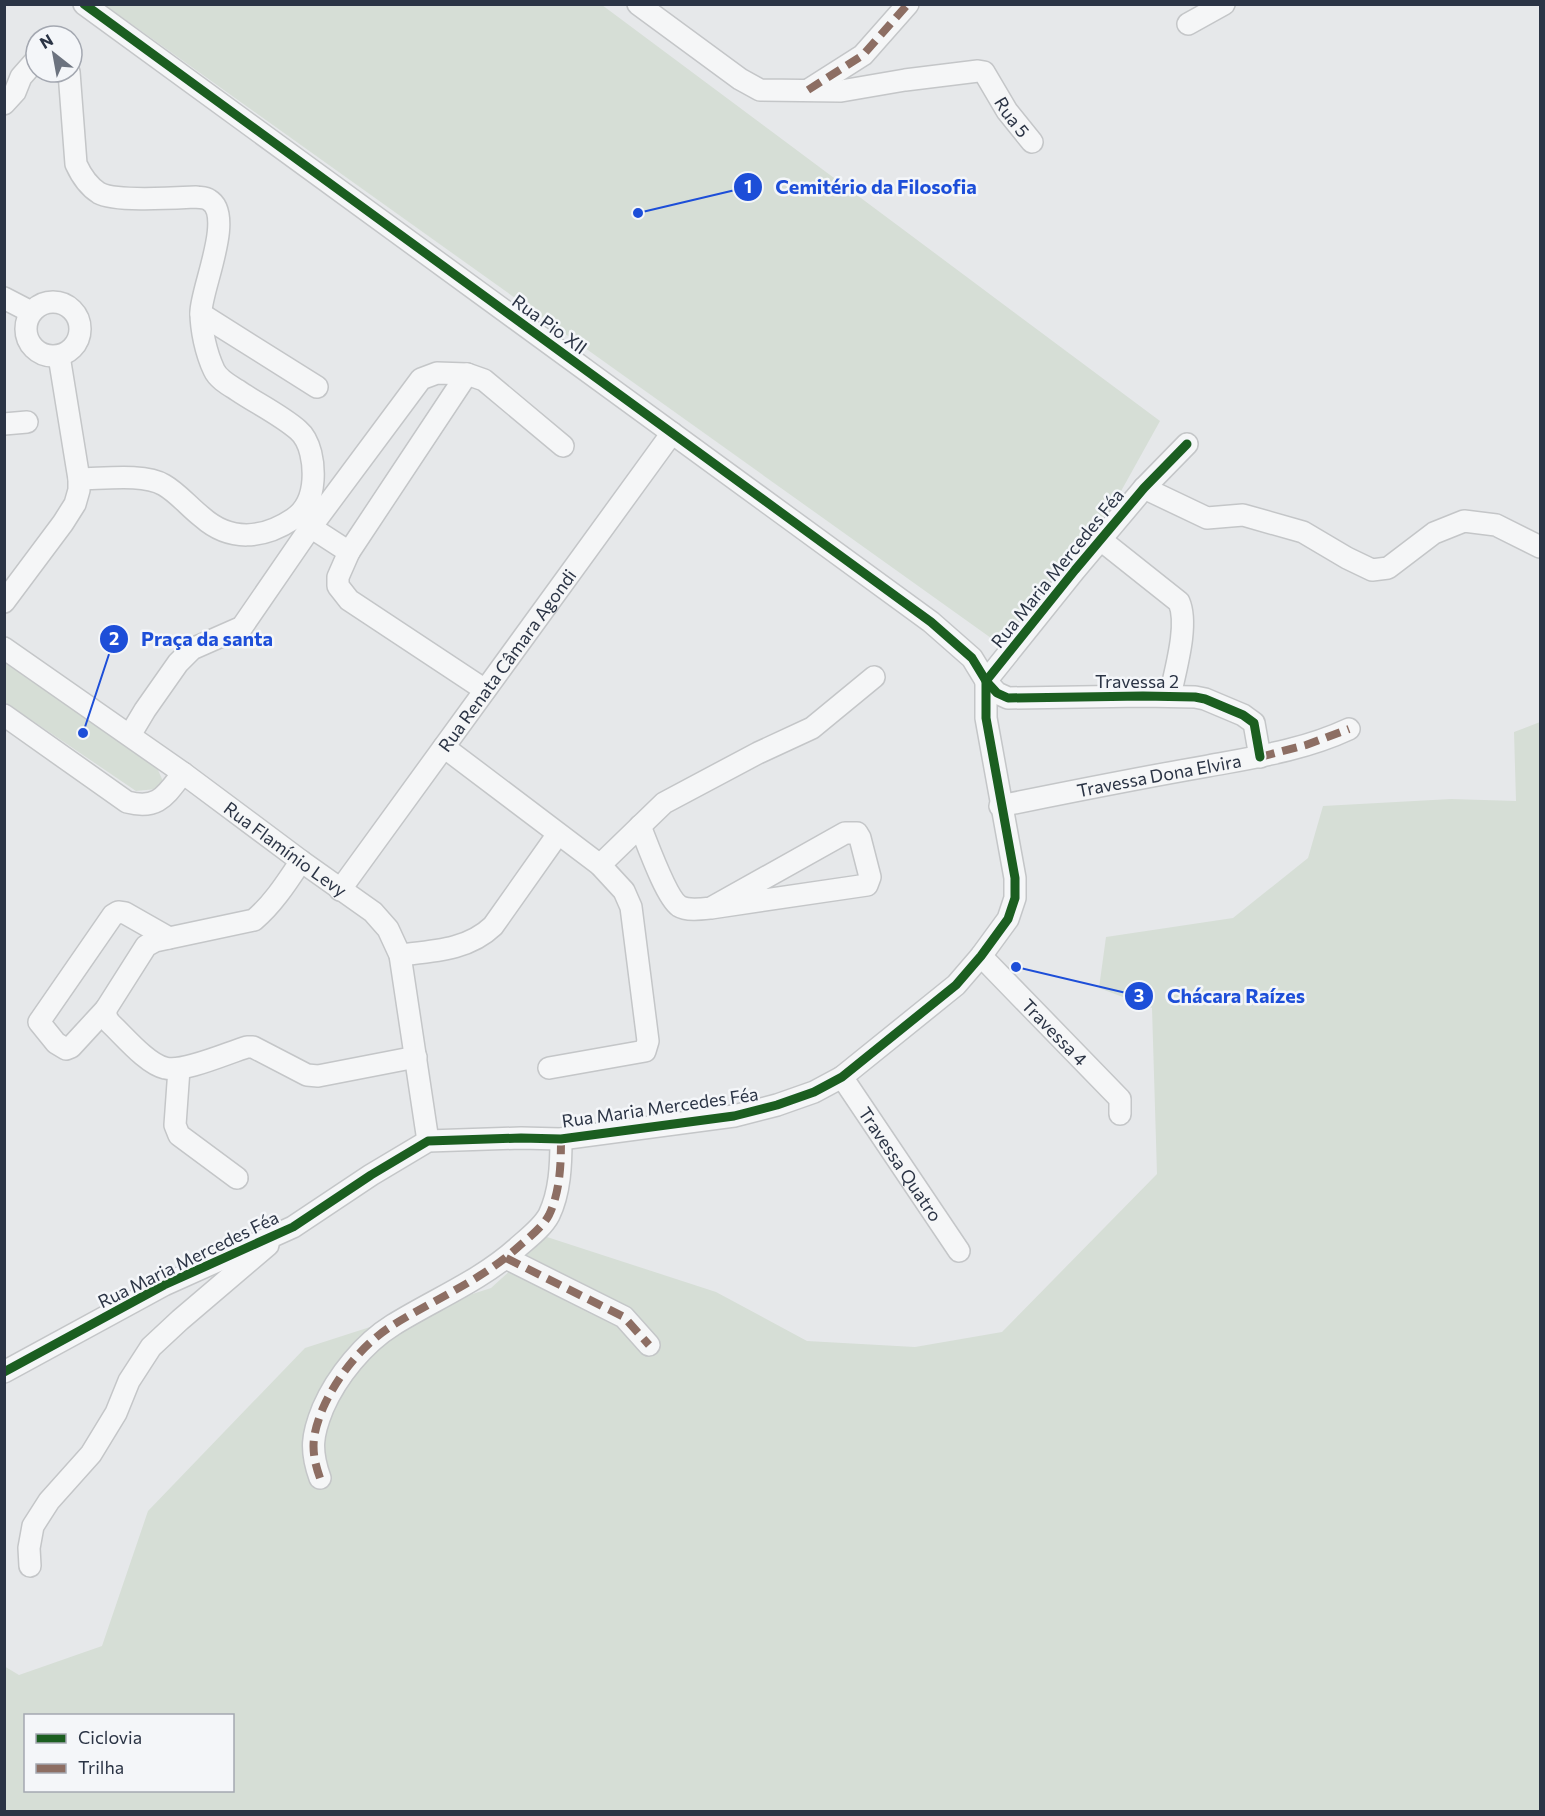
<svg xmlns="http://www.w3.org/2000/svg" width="1545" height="1816" font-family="Commissioner,sans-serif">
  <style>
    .green { fill: #d6ded6; fill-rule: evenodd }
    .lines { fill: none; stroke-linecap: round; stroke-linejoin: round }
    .minor-casing { stroke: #c4c6c8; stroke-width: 24 }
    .minor { stroke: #f5f6f7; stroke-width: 21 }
    .quiet { stroke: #8d6e63; stroke-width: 8; stroke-dasharray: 15 8; stroke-linecap: butt }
    .cycleway-casing { stroke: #f4f6f9; stroke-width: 13 }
    .cycleway { stroke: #1b5e20; stroke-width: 9 }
    .labels { text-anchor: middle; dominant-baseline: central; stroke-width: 5; stroke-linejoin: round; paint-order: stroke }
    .street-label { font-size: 18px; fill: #2b3445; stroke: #f4f6f9 }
    .leader { fill: none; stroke: #1d4ed8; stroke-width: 2 }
    .callout-dot { fill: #1d4ed8; stroke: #f4f6f9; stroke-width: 2 }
    .mark-label { font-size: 18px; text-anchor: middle; font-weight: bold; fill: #fff }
    .callout-label { font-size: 20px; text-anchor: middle; font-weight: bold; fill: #1d4ed8; stroke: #f4f6f9; stroke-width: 5; stroke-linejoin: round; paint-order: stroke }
  </style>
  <rect width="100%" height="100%" fill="#e6e8ea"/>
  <g class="green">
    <polygon points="105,5 602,5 1160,421 1110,511 1005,648"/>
    <polygon points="4,650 154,761 166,788 136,791 5,702"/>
    <path d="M1540,722V1811H5L4,1666L19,1675L102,1646L148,1511L305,1348L491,1288L547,1237L716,1292L807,1341L915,1347L1002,1332L1157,1174L1152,1008L1099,988L1106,937L1233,918L1308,858L1323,806L1451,799L1516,801L1514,732ZM26,1716H232V1790H26Z"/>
  </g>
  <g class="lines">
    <g class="minor-casing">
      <g id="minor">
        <polyline points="84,4 931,622 972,658 986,681 997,693 1008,698 1143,696 1195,697 1205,699 1243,715 1254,723 1260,757"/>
        <path id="s1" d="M638,4L740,79L760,90L841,91L905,80L978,71L984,72L1007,111L1032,142"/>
        <polyline points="1188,24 1224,4"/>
        <path d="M69,72L76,164C81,175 88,186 99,193C115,202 175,198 196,197C200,198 205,197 209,200C235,215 201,289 201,312C201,330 206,353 214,370C218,379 229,385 237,390C256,403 281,415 298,430C311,441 314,464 313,480C312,496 307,510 293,519C263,539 230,542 202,517C189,507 178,493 164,485C144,473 102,479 79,479"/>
        <polyline points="808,90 863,55 908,4"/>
        <polyline points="4,104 15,92 21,77 36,60"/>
        <polyline points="4,298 31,312"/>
        <circle cx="53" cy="329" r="27"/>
        <polyline points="201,314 317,387"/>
        <polyline points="4,424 27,422"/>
        <polyline points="1144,488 1207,518 1243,515 1303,532 1347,558 1372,570 1388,568 1434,533 1464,521 1496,525 1540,547"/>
        <polyline points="312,528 349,552 467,374"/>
        <path d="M1101,540L1179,602C1189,625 1175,671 1170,696"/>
        <polyline points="349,552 338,577 338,586 349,600 485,690"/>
        <polyline points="4,602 63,523 75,504 79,490 79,479 59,356"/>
        <path id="s2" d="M4,648L183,773L301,861L373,912L388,929L400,955L428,1141"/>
        <path d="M4,715L127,802C158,810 165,796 183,773"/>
        <polyline points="130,735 145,710 178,663 192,649 242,627 308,531 421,379 437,373 467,374 484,380 563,446"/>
        <polyline points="444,747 600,865 624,891 631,907 648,1041 645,1051 549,1068"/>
        <path id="s3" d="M1000,806C1069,792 1139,778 1208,766C1256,757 1304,750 1349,729"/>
        <path d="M640,826C647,843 666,897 679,906C687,911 702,909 711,908L845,833H857L860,838L870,877L867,885L711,908"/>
        <path d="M301,861C287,882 273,904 254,920L155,941L146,946L106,1009V1017L110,1023C124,1036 147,1064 165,1068C183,1073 227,1053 247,1047H253L307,1075L318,1076L416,1057"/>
        <polyline points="600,865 664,803 758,753 812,728 874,677"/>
        <path id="s4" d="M340,890L672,433"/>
        <path d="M400,955C434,951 468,950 493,926L558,834"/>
        <path id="s5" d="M981,956L1120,1099V1114"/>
        <polyline points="106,1009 71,1047 66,1049 56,1043 39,1022 113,915 118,912 125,913 169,938"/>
        <polyline points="179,1069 175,1125 179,1135 237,1178"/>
        <path id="s6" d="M842,1077L959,1251"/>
        <polyline points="506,1258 624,1317 649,1345"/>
        <polyline points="4,1372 164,1285 293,1227 371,1175 428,1141 521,1138 561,1139 734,1116 777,1105 814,1092 842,1077 956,985 981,956 1008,919 1015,898 1015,878 986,718 986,681 1075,570 1144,488 1187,444"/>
        <path d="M320,1478C310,1450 312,1435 323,1408C337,1376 364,1343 393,1325C435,1299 480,1281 517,1248C528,1238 542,1228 549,1215C560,1192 561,1165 561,1139"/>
        <polyline points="30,1566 29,1548 33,1526 49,1501 91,1454 116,1413 129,1381 151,1347 180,1320 268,1245"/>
      </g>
    </g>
    <use href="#minor" class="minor"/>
    <g class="quiet">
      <polyline points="808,90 863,55 908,4"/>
      <polyline points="1260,757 1306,745 1349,729"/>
      <polyline points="506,1258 624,1317 649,1345"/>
      <path d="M320,1478C310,1450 312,1435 323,1408C337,1376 364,1343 393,1325C435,1299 480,1281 517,1248C528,1238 542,1228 549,1215C560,1192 561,1165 561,1139"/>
    </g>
    <g class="cycleway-casing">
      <g id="cycleway">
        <polyline points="84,4 931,622 972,658 986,681 997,693 1008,698 1143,696 1195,697 1205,699 1243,715 1254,723 1260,757"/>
        <polyline points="4,1372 164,1285 293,1227 371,1175 428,1141 521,1138 561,1139 734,1116 777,1105 814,1092 842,1077 956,985 981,956 1008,919 1015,898 1015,878 986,718 986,681 1075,570 1144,488 1187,444"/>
      </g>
    </g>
    <use href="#cycleway" class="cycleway"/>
  </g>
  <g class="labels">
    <g class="street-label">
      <text stroke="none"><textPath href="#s1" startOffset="428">Rua 5</textPath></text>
      <text transform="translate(550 324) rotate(36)">Rua Pio XII</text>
      <text transform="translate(1057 568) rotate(-51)">Rua Maria Mercedes Féa</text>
      <text stroke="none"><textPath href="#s4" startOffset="284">Rua Renata Câmara Agondi</textPath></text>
      <text x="1137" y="681">Travessa 2</text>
      <text stroke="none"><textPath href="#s3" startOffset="162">Travessa Dona Elvira</textPath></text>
      <text stroke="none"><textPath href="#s2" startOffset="346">Rua Flamínio Levy</textPath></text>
      <text stroke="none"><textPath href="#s5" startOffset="106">Travessa 4</textPath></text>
      <text transform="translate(660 1107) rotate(-8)">Rua Maria Mercedes Féa</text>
      <text stroke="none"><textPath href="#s6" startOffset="105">Travessa Quatro</textPath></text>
      <text transform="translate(188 1259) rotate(-26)">Rua Maria Mercedes Féa</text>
    </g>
  </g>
  <path class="leader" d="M638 213L748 187M83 733L114 639M1016 967L1139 996"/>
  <g class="callout-dot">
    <circle cx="638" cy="213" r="6"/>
    <circle cx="83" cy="733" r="6"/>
    <circle cx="1016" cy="967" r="6"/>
    <circle cx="748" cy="187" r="15"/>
    <circle cx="114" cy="639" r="15"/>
    <circle cx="1139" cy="996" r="15"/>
  </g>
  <g class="mark-label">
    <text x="748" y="193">1</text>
    <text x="114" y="645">2</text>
    <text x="1139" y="1002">3</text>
  </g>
  <g class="callout-label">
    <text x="876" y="194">Cemitério da Filosofia</text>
    <text x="207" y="646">Praça da santa</text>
    <text x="1236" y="1003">Chácara Raízes</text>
  </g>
  <rect width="1545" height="1816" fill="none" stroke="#2b3445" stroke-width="12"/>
  <rect x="24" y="1714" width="210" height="78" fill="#f4f6f9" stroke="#a4a8b1" stroke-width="1.5"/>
  <rect x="36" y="1734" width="30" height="9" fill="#1b5e20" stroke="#a4a8b1" stroke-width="1.5"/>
  <text x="78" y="1744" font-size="18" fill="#2b3445">Ciclovia</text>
  <rect x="36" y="1764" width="30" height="9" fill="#8d6e63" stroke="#a4a8b1" stroke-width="1.5"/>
  <text x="78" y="1774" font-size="18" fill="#2b3445">Trilha</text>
  <g transform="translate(54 54) rotate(329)"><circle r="28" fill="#f4f6f9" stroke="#a4a8b1" stroke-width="1.5"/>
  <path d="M0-4.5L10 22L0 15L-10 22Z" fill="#6c737f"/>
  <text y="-9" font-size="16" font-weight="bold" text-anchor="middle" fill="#2b3445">N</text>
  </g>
</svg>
